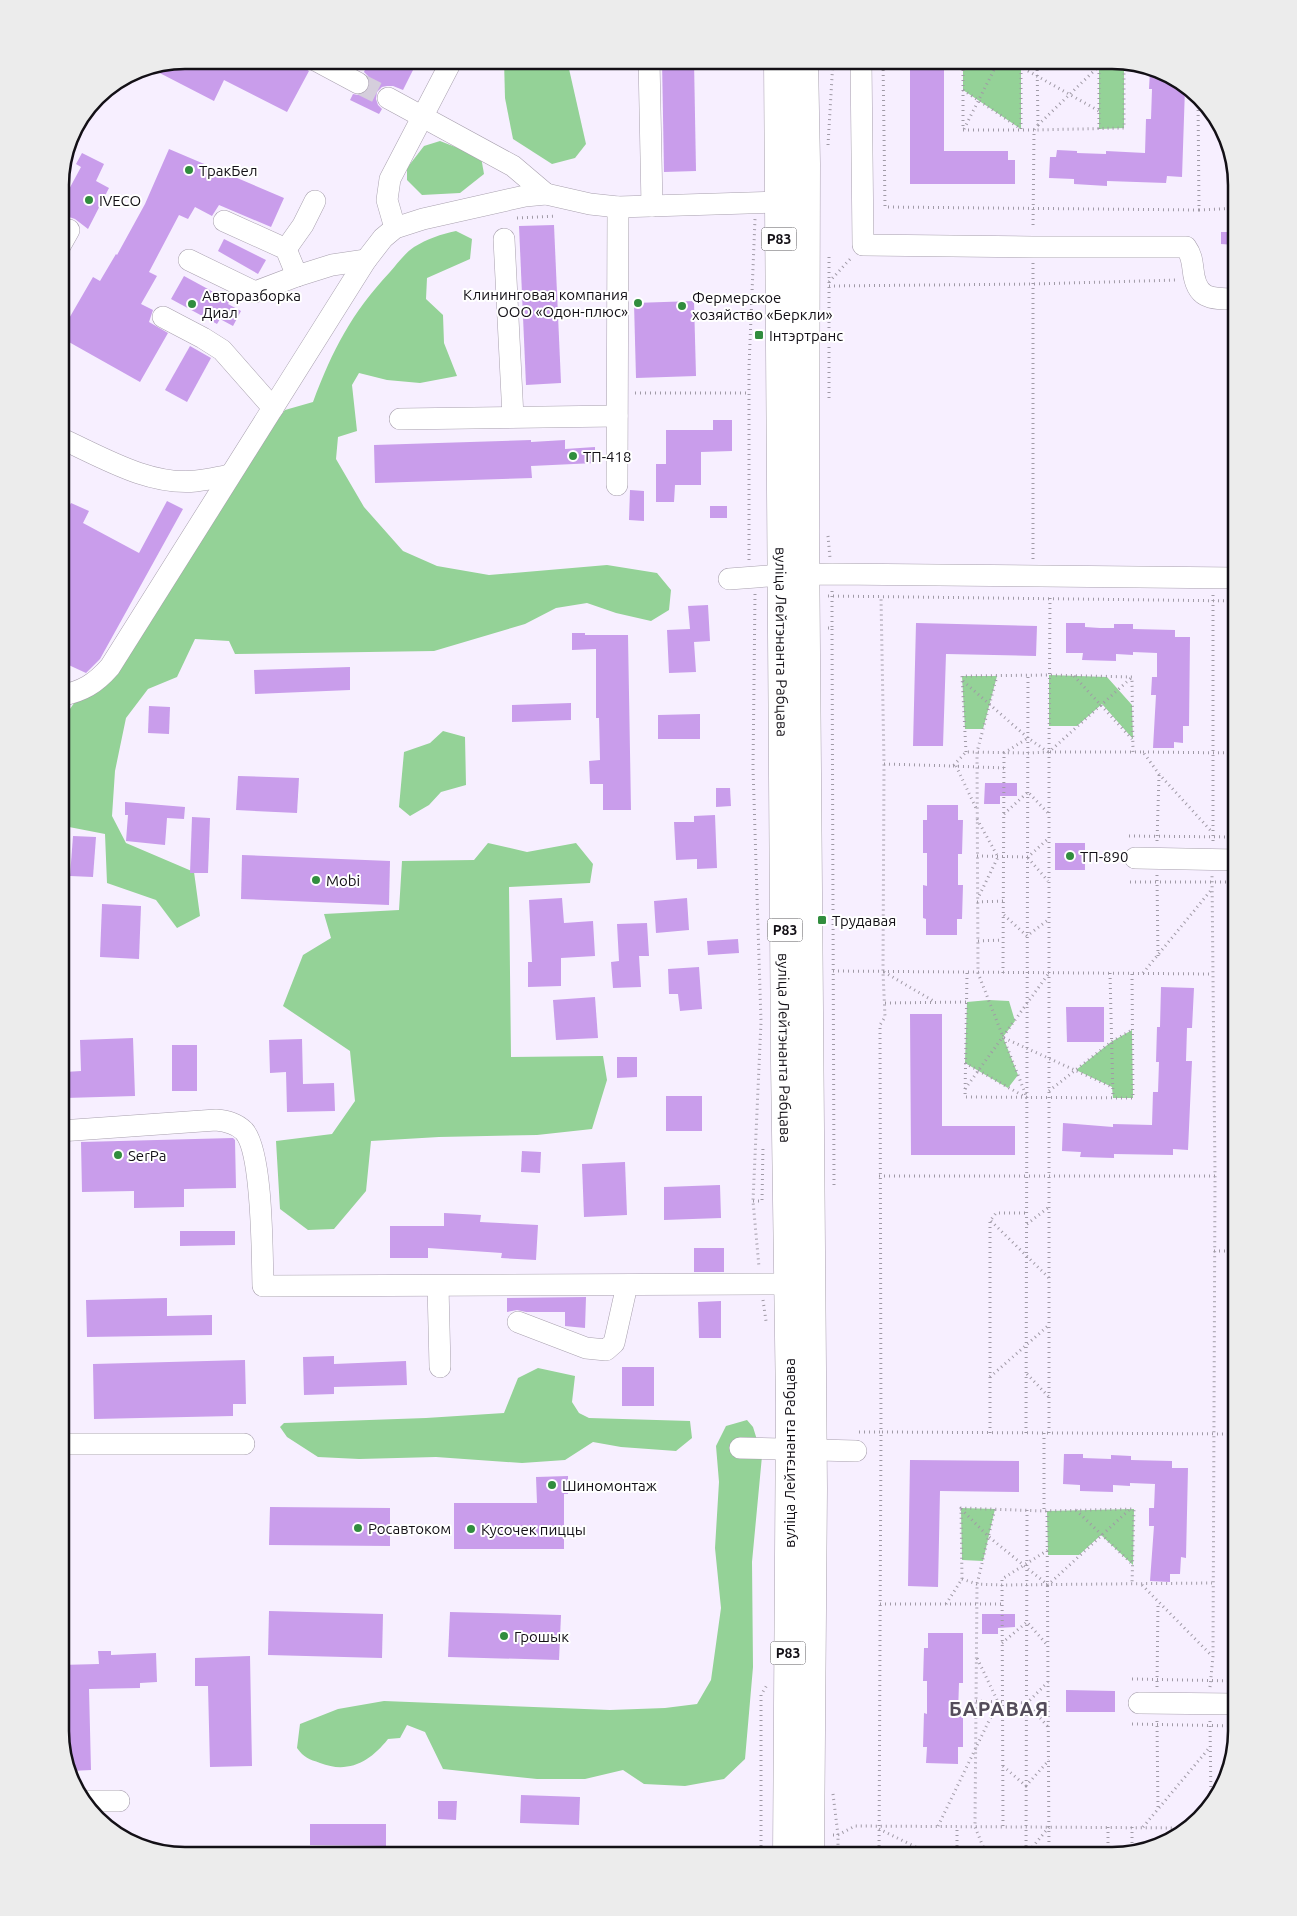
<svg xmlns="http://www.w3.org/2000/svg" width="1297" height="1916" font-family="Ubuntu,sans-serif">
  <style>
    .green { fill: #94d297 }
    .building { fill: #c99deb }
    .lines { fill: none; stroke-linecap: round; stroke-linejoin: round }
    .minor-tunnel { stroke: #d5cedc; stroke-width: 21; stroke-dasharray: 21 11; stroke-linecap: butt }
    .minor-casing { stroke: #a8a0ae; stroke-width: 22 }
    .highway-casing { stroke: #a8a0ae; stroke-width: 29 }
    .path { stroke: #a09aa6; stroke-width: 3; stroke-dasharray: 1 4; stroke-linecap: butt }
    .minor { stroke: #fff; stroke-width: 21 }
    .highway { stroke: #fff; stroke-width: 28 }
    .poi-dot { fill: #318d3e; stroke: #fff; stroke-width: 2 }
    .labels { text-anchor: middle; dominant-baseline: central; stroke-width: 4; stroke-linejoin: round; paint-order: stroke }
    .shield { fill: #fff; stroke: #5a585c; stroke-width: 1 }
    .shield-label { font-size: 14px; font-weight: bold; fill: #131016 }
    .poi-label { font-size: 15px; fill: #131016; stroke: #fff; text-anchor: start }
    .street-label { font-size: 15px; fill: #131016; stroke: #fff }
    .district-label { font-size: 20px; font-weight: bold; letter-spacing: 1px; fill: #544d5a; stroke: #fff }
    .rim { fill: none; stroke: #131016; stroke-width: 2.5 }
  </style>
  <rect width="100%" height="100%" fill="#f7efff"/>
  <g class="green">
    <polygon points="504,60 567,60 586,144 575,158 552,164 513,139 505,98"/>
    <polygon points="963,60 1010,60 1021,67 1021,129 963,90"/>
    <polygon points="1099,60 1124,62 1124,128 1099,129"/>
    <polygon points="440,141 481,157 484,174 460,193 422,195 407,180 407,168 424,146"/>
    <path d="M456,231L472,239L470,259L427,278L426,299L443,315L444,343L457,376L420,383L387,380L359,373L352,385L357,431L338,437L336,459L364,507L403,551L437,566L489,575L607,565L657,573L671,590L669,610L651,621L616,613L587,603L556,608L525,624L434,651L235,654L229,641L195,639L177,677L148,689L126,718L115,771L112,816L126,843L194,872L200,916L177,928L156,900L107,883L105,834L69,827V787L60,773V723L227,487L285,410L313,402C333,349 351,314 390,272C397,264 405,253 414,247C427,239 441,234 456,231Z"/>
    <polygon points="1049,675 1107,677 1132,705 1133,739 1102,704 1077,726 1049,726"/>
    <polygon points="962,676 997,676 983,729 965,729"/>
    <polygon points="443,731 465,737 466,785 441,792 429,805 410,816 399,807 404,752 430,743"/>
    <polygon points="488,843 527,852 576,843 593,864 590,883 509,887 511,1057 603,1056 607,1080 592,1129 537,1135 439,1137 371,1141 366,1191 334,1229 308,1230 280,1209 276,1141 332,1134 355,1101 350,1051 283,1006 303,955 331,938 324,914 399,910 402,861 474,860"/>
    <polygon points="989,1000 1009,1001 1015,1021 1003,1037 1018,1075 1008,1088 965,1063 967,1002"/>
    <polygon points="1132,1030 1133,1098 1113,1098 1112,1087 1076,1070 1111,1042"/>
    <polygon points="538,1368 575,1376 572,1402 579,1413 589,1418 690,1421 692,1438 676,1451 621,1447 593,1442 565,1460 522,1463 436,1457 359,1459 318,1457 287,1437 280,1427 284,1423 426,1418 504,1413 518,1378"/>
    <path d="M747,1420L753,1427L762,1456L752,1562L753,1667L745,1759L724,1779L685,1786L644,1784L623,1770L585,1779H537L443,1769L425,1732L407,1725L400,1738L388,1739C370,1762 348,1774 320,1763C309,1759 304,1758 297,1748L300,1724L338,1709L384,1701L610,1710L665,1708L697,1704L711,1680L721,1608L715,1548L719,1482L716,1446L726,1426Z"/>
    <polygon points="961,1508 995,1509 983,1561 962,1560"/>
    <polygon points="1134,1509 1133,1565 1101,1535 1079,1555 1048,1555 1047,1511"/>
  </g>
  <g class="building">
    <polygon points="185,60 292,60 309,71 287,112 224,80 214,101 148,67"/>
    <polygon points="379,60 418,60 403,90 393,86 387,86 382,87 377,92 376,99 378,105 382,109 379,114 350,100 353,94 358,95 364,94 369,89 370,82 368,76 364,72 366,67 374,70"/>
    <polygon points="662,60 694,60 696,171 664,172"/>
    <polygon points="910,60 944,60 944,151 1008,151 1008,160 1015,160 1015,184 910,184"/>
    <polygon points="1150,70 1180,80 1179,88 1185,88 1182,177 1167,176 1166,183 1107,181 1107,186 1074,184 1074,179 1049,178 1050,157 1056,157 1057,150 1077,151 1077,153 1106,154 1106,151 1145,153 1146,119 1151,119 1152,89 1149,89"/>
    <polygon points="169,149 284,198 271,227 219,205 212,216 195,207 188,219 179,215 149,272 157,276 141,304 153,310 149,322 168,333 140,382 60,337 60,334 93,277 100,281 116,254 117,255 145,204"/>
    <polygon points="82,153 104,164 96,181 109,188 88,229 75,219 60,214 60,206 81,167 76,164"/>
    <polygon points="554,225 561,383 526,385 519,226"/>
    <polygon points="1221,232 1236,232 1235,245 1221,244"/>
    <polygon points="224,239 266,260 258,274 218,251"/>
    <polygon points="184,276 230,301 228,304 241,311 233,326 220,319 217,324 171,299"/>
    <polygon points="694,301 696,376 636,378 634,303"/>
    <polygon points="190,346 211,358 187,402 165,390"/>
    <polygon points="713,420 732,420 732,451 701,452 701,485 675,485 674,502 656,502 656,464 666,464 666,430 713,430"/>
    <polygon points="531,440 531,442 565,440 565,449 595,447 595,463 531,466 532,478 375,483 374,445"/>
    <polygon points="630,490 644,491 644,521 629,520"/>
    <polygon points="167,501 183,509 100,659 86,673 60,661 60,523 71,503 89,511 83,523 139,553"/>
    <rect x="710" y="506" width="17" height="12"/>
    <polygon points="708,605 710,641 694,642 696,672 669,673 667,630 690,629 688,606"/>
    <polygon points="916,623 1037,626 1036,656 946,654 943,746 913,746"/>
    <polygon points="1066,623 1085,623 1085,627 1100,628 1114,628 1114,624 1133,624 1133,629 1175,630 1175,637 1190,637 1189,726 1183,726 1183,743 1174,742 1174,748 1153,748 1156,695 1151,695 1152,677 1157,677 1157,653 1133,652 1133,655 1116,654 1116,661 1082,660 1083,653 1066,653"/>
    <polygon points="572,633 585,633 585,635 628,635 631,810 603,810 603,784 590,784 589,761 600,760 599,718 596,718 596,649 572,650"/>
    <polygon points="350,667 350,690 255,694 254,670"/>
    <polygon points="571,703 571,720 512,722 512,705"/>
    <polygon points="149,706 170,707 169,734 148,733"/>
    <polygon points="700,714 700,739 658,739 658,715"/>
    <polygon points="238,776 299,778 297,813 236,810"/>
    <polygon points="985,783 1017,783 1017,796 1000,796 1000,804 984,804"/>
    <polygon points="716,788 730,788 731,806 716,807"/>
    <polygon points="125,802 185,807 184,819 167,818 165,845 126,841 128,815 125,815"/>
    <polygon points="927,805 958,805 958,820 963,820 962,854 958,854 958,885 963,885 962,919 957,919 957,935 926,935 926,919 923,918 923,885 927,886 927,853 923,853 923,820 927,820"/>
    <polygon points="715,815 717,868 697,869 697,859 676,860 674,822 694,822 694,816"/>
    <polygon points="192,817 210,818 208,873 190,873"/>
    <polygon points="73,836 96,837 93,877 70,876"/>
    <rect x="1055" y="843" width="30" height="27"/>
    <polygon points="242,855 390,861 389,905 241,899"/>
    <polygon points="562,898 564,923 593,921 595,956 561,958 561,986 528,987 528,962 532,962 529,900"/>
    <polygon points="687,898 689,930 656,933 654,901"/>
    <polygon points="102,904 141,906 139,959 100,957"/>
    <polygon points="647,923 649,956 639,956 641,987 613,988 611,962 619,961 617,924"/>
    <polygon points="738,939 739,953 708,955 707,941"/>
    <polygon points="699,967 702,1009 680,1011 678,994 669,994 668,969"/>
    <polygon points="1161,987 1194,988 1192,1028 1187,1028 1186,1061 1192,1061 1188,1150 1173,1149 1173,1155 1114,1154 1114,1158 1080,1157 1081,1152 1062,1151 1063,1123 1113,1127 1113,1124 1152,1125 1153,1092 1158,1092 1159,1062 1156,1062 1157,1027 1160,1027"/>
    <polygon points="595,997 598,1038 556,1040 553,1000"/>
    <polygon points="1066,1007 1104,1007 1104,1042 1067,1042"/>
    <polygon points="910,1014 942,1014 942,1126 1015,1126 1015,1155 911,1155"/>
    <polygon points="133,1038 135,1096 65,1098 65,1072 81,1071 80,1040"/>
    <polygon points="302,1039 303,1084 334,1083 335,1111 287,1112 286,1072 270,1073 269,1040"/>
    <rect x="172" y="1045" width="25" height="46"/>
    <polygon points="617,1057 637,1057 637,1077 617,1078"/>
    <rect x="666" y="1096" width="36" height="35"/>
    <polygon points="233,1138 235,1140 236,1188 184,1189 184,1207 134,1208 134,1191 82,1192 81,1142"/>
    <polygon points="522,1151 541,1152 540,1173 521,1172"/>
    <polygon points="625,1162 627,1215 584,1217 582,1164"/>
    <polygon points="720,1185 721,1218 664,1220 664,1187"/>
    <polygon points="444,1213 481,1215 480,1222 538,1225 536,1260 501,1258 502,1253 428,1248 428,1258 390,1258 390,1226 444,1226"/>
    <polygon points="180,1231 235,1231 235,1245 180,1246"/>
    <rect x="694" y="1248" width="30" height="24"/>
    <polygon points="586,1297 585,1328 565,1326 565,1312 526,1312 517,1310 507,1312 507,1298"/>
    <polygon points="167,1298 167,1316 212,1315 212,1335 87,1337 86,1300"/>
    <polygon points="721,1301 721,1338 699,1338 698,1302"/>
    <polygon points="334,1356 334,1364 406,1361 407,1385 334,1387 334,1394 304,1395 303,1357"/>
    <polygon points="245,1360 246,1404 233,1404 233,1416 94,1419 93,1364"/>
    <rect x="622" y="1367" width="32" height="39"/>
    <polygon points="1064,1454 1083,1454 1083,1458 1111,1459 1111,1455 1131,1456 1131,1460 1172,1461 1172,1468 1188,1468 1186,1558 1181,1557 1180,1574 1170,1574 1170,1582 1150,1581 1154,1526 1149,1526 1149,1508 1154,1508 1155,1484 1130,1483 1130,1486 1113,1485 1113,1492 1080,1491 1080,1485 1063,1484"/>
    <polygon points="910,1460 1019,1461 1019,1492 940,1491 938,1587 908,1586"/>
    <polygon points="568,1476 568,1494 564,1494 564,1549 454,1549 454,1503 537,1503 536,1477"/>
    <polygon points="270,1507 390,1508 390,1546 269,1545"/>
    <polygon points="269,1611 383,1614 382,1658 268,1655"/>
    <polygon points="450,1612 561,1615 559,1660 448,1657"/>
    <polygon points="982,1614 1015,1614 1015,1627 998,1628 998,1634 982,1634"/>
    <polygon points="928,1633 963,1633 963,1683 959,1683 958,1713 963,1713 963,1747 958,1747 958,1764 926,1763 927,1747 923,1747 924,1713 927,1714 927,1681 923,1681 924,1648 928,1648"/>
    <polygon points="98,1651 111,1651 111,1655 156,1653 157,1682 140,1683 140,1688 89,1689 91,1770 71,1771 60,1731 60,1665 99,1664"/>
    <polygon points="250,1656 252,1766 210,1767 208,1686 195,1686 195,1658"/>
    <polygon points="1066,1690 1115,1691 1115,1712 1066,1712"/>
    <polygon points="521,1795 580,1797 579,1825 520,1823"/>
    <polygon points="438,1801 457,1801 456,1820 438,1819"/>
    <polygon points="310,1824 386,1824 386,1846 310,1845"/>
  </g>
  <g class="lines">
    <polyline class="minor-tunnel" points="358,83 388,98"/>
    <g class="minor-casing">
      <g id="minor">
        <polyline points="315,60 358,83"/>
        <polyline points="649,60 652,206"/>
        <path d="M861,60L863,245L1033,247H1186C1191,254 1192,260 1193,269C1196,300 1211,299 1237,299"/>
        <polyline points="388,98 513,166 546,194"/>
        <polyline points="224,221 286,249 297,276"/>
        <polyline points="395,228 387,200 390,179 452,60"/>
        <polyline points="504,239 513,417"/>
        <polyline points="60,246 69,230"/>
        <polyline points="286,249 303,225 315,201"/>
        <polyline points="189,260 255,292 297,276 332,265 366,260"/>
        <polyline points="163,317 203,338 222,350 273,408"/>
        <polyline points="400,419 617,416"/>
        <path d="M60,438C102,457 149,486 196,481C207,480 219,477 230,475"/>
        <polyline points="617,485 618,207"/>
        <polyline points="729,579 782,575 832,574 1237,578"/>
        <path d="M60,696C83,691 95,684 110,667L366,260L383,238L395,228L423,219L525,196L546,194L590,204L618,207L778,202"/>
        <polyline points="1135,858 1237,860"/>
        <path d="M60,1131L216,1120C227,1121 236,1123 244,1131C263,1152 262,1255 263,1286L788,1284"/>
        <polyline points="438,1286 440,1367"/>
        <polyline points="518,1322 586,1348 606,1350 614,1343 627,1285"/>
        <polyline points="60,1444 244,1444"/>
        <polyline points="740,1448 856,1451"/>
        <polyline points="1139,1703 1237,1704"/>
        <polyline points="84,1801 119,1801"/>
      </g>
    </g>
    <g class="highway-casing">
      <g id="highway">
        <path id="s1" d="M778,60L785,1063L790,1405L787,1856"/>
        <polyline points="804,60 806,164 805,533 813,1488 810,1856"/>
      </g>
    </g>
    <g class="path">
      <polyline points="883,60 885,207 1199,210 1198,99"/>
      <polyline points="963,60 963,130 1034,130 1033,229"/>
      <polyline points="1021,60 1021,67 1099,111"/>
      <polyline points="1037,60 1038,125 1034,130 1124,128 1124,62"/>
      <polyline points="963,90 1021,129 1021,67 1010,60"/>
      <polyline points="1038,125 1099,66"/>
      <polyline points="964,129 999,60"/>
      <polyline points="1099,129 1099,60"/>
      <polyline points="828,145 833,60"/>
      <polyline points="1199,210 1237,208"/>
      <polyline points="517,218 556,216"/>
      <polyline points="1033,263 1033,559"/>
      <polyline points="829,282 852,257"/>
      <polyline points="829,286 1033,284 1178,280"/>
      <polyline points="635,393 749,393"/>
      <polyline points="829,398 829,254"/>
      <polyline points="828,536 830,558"/>
      <polyline points="749,560 749,367 755,219"/>
      <polyline points="832,591 832,628"/>
      <polyline points="755,594 753,768 761,1022 753,1201 759,1267"/>
      <polyline points="1213,595 1213,843"/>
      <polyline points="828,596 1237,601"/>
      <polyline points="1050,598 1049,752 1143,752 1159,774 1212,832"/>
      <polyline points="828,628 832,628 834,1188"/>
      <polyline points="1074,676 1132,739"/>
      <polyline points="963,681 1028,738 1048,752"/>
      <polyline points="966,752 962,676 1049,675 1132,677 1133,752"/>
      <polyline points="1049,752 1049,1433"/>
      <polyline points="1143,752 1237,753"/>
      <polyline points="884,764 953,766 966,752 1028,753 1049,752 1131,678"/>
      <polyline points="953,766 1004,768"/>
      <polyline points="956,766 976,808"/>
      <polyline points="1004,814 1028,792 1049,814"/>
      <polyline points="977,819 998,857 978,898"/>
      <polyline points="1129,836 1237,837"/>
      <polyline points="1157,841 1159,775"/>
      <polyline points="977,856 1028,857 1049,838"/>
      <polyline points="1028,858 1048,881"/>
      <polyline points="1157,875 1158,957"/>
      <polyline points="1130,882 1237,882"/>
      <polyline points="977,902 1003,901"/>
      <polyline points="1004,915 1027,936 1048,920"/>
      <polyline points="978,941 1003,940"/>
      <polyline points="833,971 1212,974"/>
      <polyline points="884,972 935,1002"/>
      <polyline points="967,973 965,1097 1133,1098 1132,974"/>
      <polyline points="1003,973 1004,753 1028,738"/>
      <polyline points="1110,973 1113,1098"/>
      <polyline points="1143,973 1212,889"/>
      <polyline points="885,1003 967,1002"/>
      <polyline points="1004,1038 1112,1087"/>
      <polyline points="965,1063 1027,1098 978,973 977,752 997,676"/>
      <polyline points="965,1089 1049,973"/>
      <polyline points="1049,1091 1111,1042 1132,1030"/>
      <polyline points="879,1176 1215,1176"/>
      <polyline points="753,1201 762,1201 763,1146"/>
      <polyline points="991,1221 1049,1278"/>
      <polyline points="1027,1224 1049,1207"/>
      <polyline points="1214,1251 1237,1251"/>
      <polyline points="763,1300 766,1321"/>
      <polyline points="1027,1374 1049,1397"/>
      <polyline points="990,1377 1049,1325"/>
      <polyline points="859,1432 881,1432 880,1025 885,1017 883,972 884,764 881,597"/>
      <polyline points="990,1433 990,1221 996,1213 1026,1213"/>
      <polyline points="1026,1433 1028,676"/>
      <polyline points="1044,1433 1044,1511"/>
      <polyline points="961,1509 989,1537 1048,1585 1129,1510"/>
      <polyline points="1076,1510 1132,1564"/>
      <polyline points="1047,1511 1049,1856"/>
      <polyline points="962,1579 977,1584 1001,1585 1212,1583"/>
      <polyline points="1142,1585 1212,1656"/>
      <polyline points="880,1604 1001,1604"/>
      <polyline points="946,1604 962,1579 961,1508 1044,1511 1134,1509 1132,1584"/>
      <polyline points="1002,1643 1027,1622 1048,1646"/>
      <polyline points="1132,1679 1237,1681"/>
      <polyline points="1157,1687 1158,1602"/>
      <polyline points="1210,1687 1213,1656 1215,1176 1212,876"/>
      <polyline points="976,1701 1027,1703 1048,1682"/>
      <polyline points="1027,1703 1049,1728"/>
      <polyline points="1157,1721 1158,1810"/>
      <polyline points="1210,1721 1211,1803"/>
      <polyline points="1132,1724 1237,1726"/>
      <polyline points="1003,1766 1026,1786 1049,1760"/>
      <polyline points="833,1794 838,1835 838,1856"/>
      <polyline points="938,1826 998,1702 977,1658"/>
      <polyline points="1003,1826 1002,1579 1048,1550"/>
      <polyline points="1108,1827 1108,1846 1115,1855"/>
      <polyline points="1132,1827 1132,1851"/>
      <polyline points="1143,1827 1210,1747"/>
      <polyline points="879,1829 934,1856"/>
      <polyline points="833,1835 838,1835 855,1826 1186,1828"/>
      <polyline points="1026,1855 1049,1827"/>
      <polyline points="761,1856 761,1695 767,1685"/>
      <polyline points="879,1856 881,1432 1237,1434"/>
      <polyline points="957,1856 957,1827"/>
      <polyline points="987,1856 975,1827 977,1584 995,1509"/>
      <polyline points="1026,1856 1027,1510"/>
    </g>
    <use href="#minor" class="minor"/>
    <use href="#highway" class="highway"/>
  </g>
  <g class="poi-dot">
    <circle cx="189" cy="170" r="5"/>
    <circle cx="89" cy="200" r="5"/>
    <circle cx="638" cy="303" r="5"/>
    <circle cx="192" cy="304" r="5"/>
    <circle cx="682" cy="306" r="5"/>
    <rect x="754" y="330" width="10" height="10" rx="2.5"/>
    <circle cx="573" cy="456" r="5"/>
    <circle cx="1070" cy="856" r="5"/>
    <circle cx="316" cy="880" r="5"/>
    <rect x="817" y="915" width="10" height="10" rx="2.5"/>
    <circle cx="118" cy="1155" r="5"/>
    <circle cx="552" cy="1485" r="5"/>
    <circle cx="358" cy="1528" r="5"/>
    <circle cx="471" cy="1529" r="5"/>
    <circle cx="504" cy="1636" r="5"/>
  </g>
  <g class="labels">
    <g class="shield">
      <rect x="761.5" y="227.5" width="35" height="23" rx="4"/>
      <rect x="767.5" y="918.5" width="35" height="23" rx="4"/>
      <rect x="770.5" y="1641.5" width="35" height="23" rx="4"/>
    </g>
    <g class="shield-label">
      <text x="779" y="239">Р83</text>
      <text x="785" y="930">Р83</text>
      <text x="788" y="1653">Р83</text>
    </g>
    <g class="poi-label">
      <text x="199" y="170">ТракБел</text>
      <text x="99" y="200">IVECO</text>
      <text x="628" y="294" text-anchor="end">Клининговая компания<tspan x="628" dy="17">ООО «Одон-плюс»</tspan></text>
      <text x="202" y="295">Авторазборка<tspan x="202" dy="17">Диал</tspan></text>
      <text x="692" y="297">Фермерское<tspan x="692" dy="17">хозяйство «Беркли»</tspan></text>
      <text x="769" y="335">Інтэртранс</text>
      <text x="583" y="456">ТП-418</text>
      <text x="1080" y="856">ТП-890</text>
      <text x="326" y="880">Mobi</text>
      <text x="832" y="920">Трудавая</text>
      <text x="128" y="1155">SerPa</text>
      <text x="562" y="1485">Шиномонтаж</text>
      <text x="368" y="1528">Росавтоком</text>
      <text x="481" y="1529">Кусочек пиццы</text>
      <text x="514" y="1636">Грошык</text>
    </g>
    <g class="street-label">
      <text stroke="none"><textPath href="#s1" startOffset="582">вуліца Лейтэнанта Рабцава</textPath></text>
      <text stroke="none"><textPath href="#s1" startOffset="988">вуліца Лейтэнанта Рабцава</textPath></text>
      <text transform="translate(789 1453) rotate(-90)">вуліца Лейтэнанта Рабцава</text>
    </g>
    <g class="district-label">
      <text x="999" y="1708">БАРАВАЯ</text>
    </g>
  </g>
  <path d="M0 0H1297V1916H0ZM185 69H1112A116 116 0 0 1 1228 185V1731A116 116 0 0 1 1112 1847H185A116 116 0 0 1 69 1731V185A116 116 0 0 1 185 69Z" fill="#ececec" fill-rule="evenodd"/>
  <path class="rim" d="M185 69H1112A116 116 0 0 1 1228 185V1731A116 116 0 0 1 1112 1847H185A116 116 0 0 1 69 1731V185A116 116 0 0 1 185 69Z"/>
</svg>
